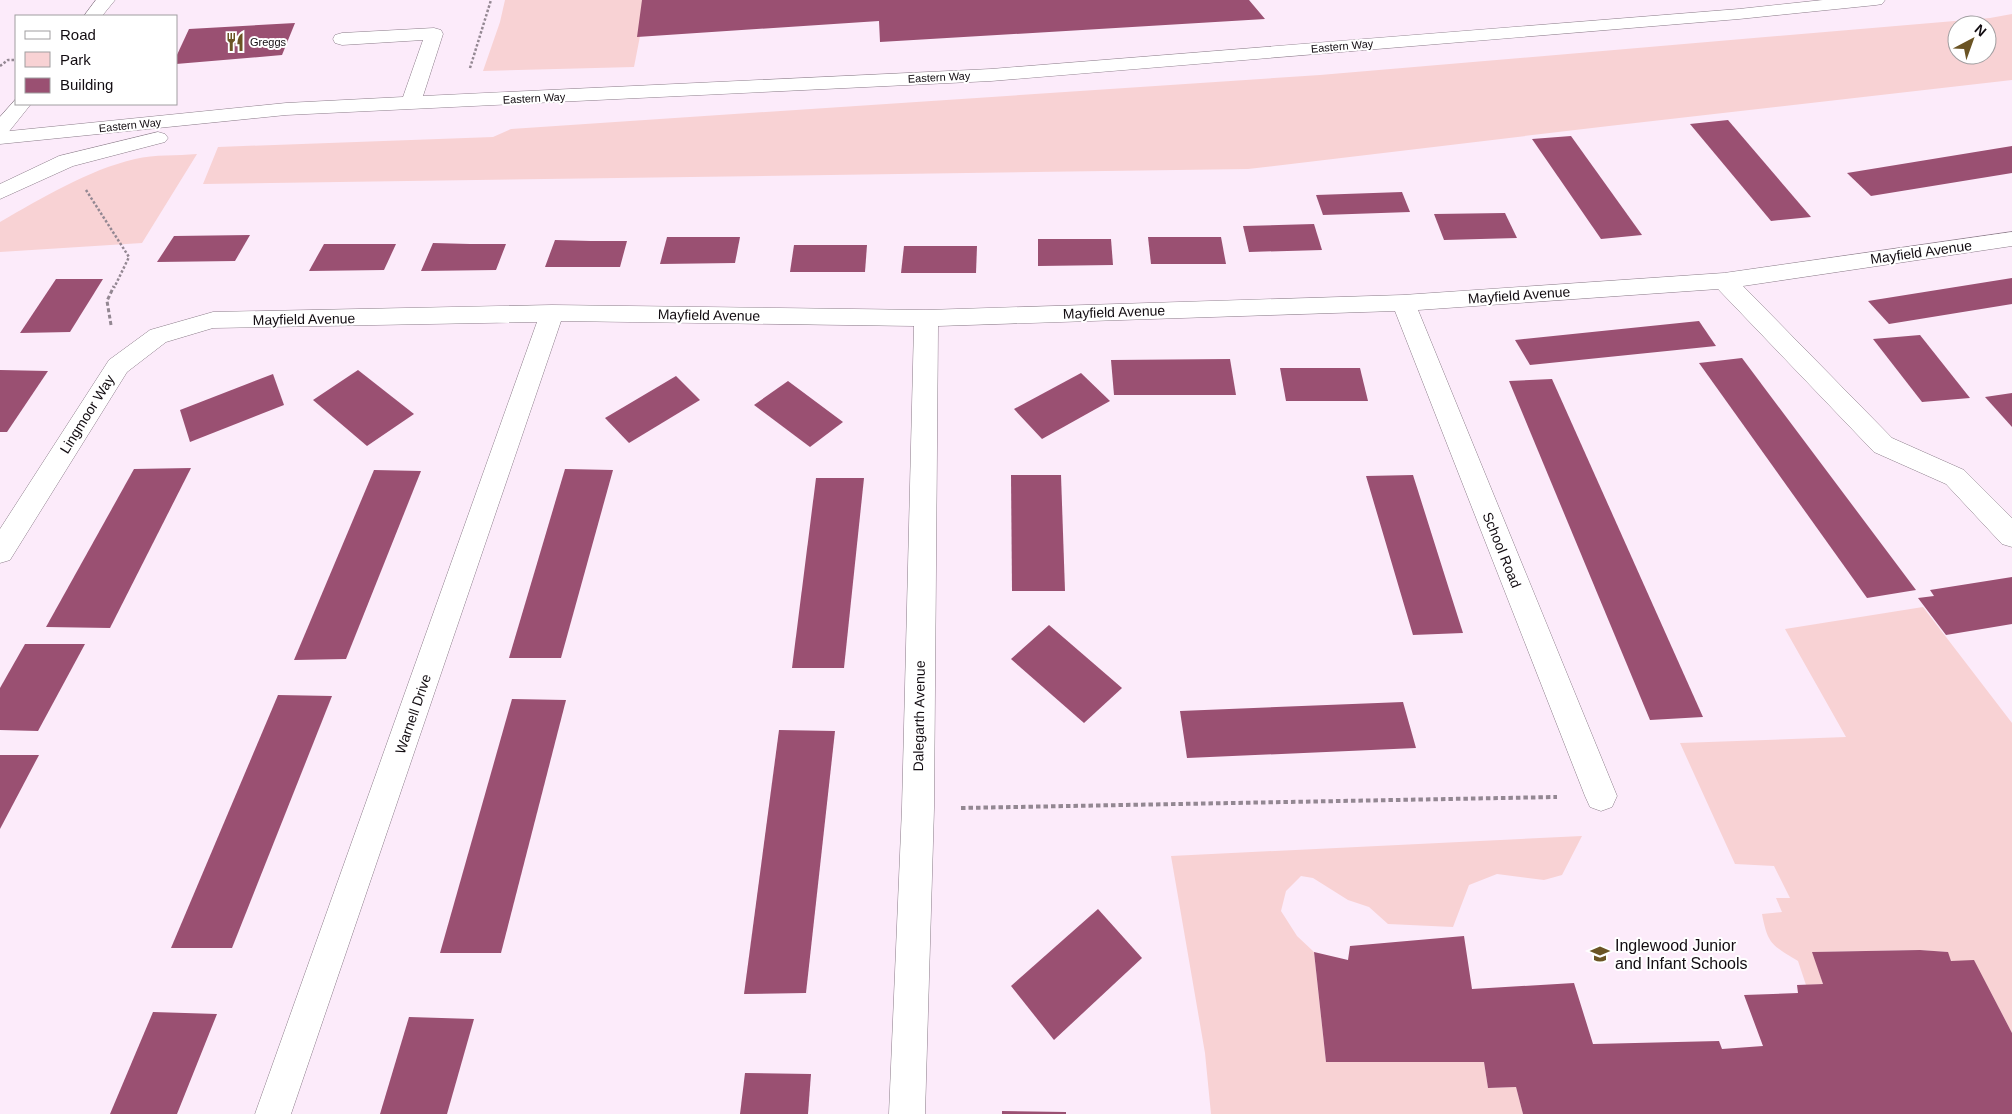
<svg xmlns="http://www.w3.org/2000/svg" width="2012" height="1114" font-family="Arial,sans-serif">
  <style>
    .green { fill: #f8d2d4; fill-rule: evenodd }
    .building { fill: #9a5072 }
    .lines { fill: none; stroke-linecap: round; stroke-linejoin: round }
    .minor-casing { stroke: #8b7c89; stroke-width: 1 }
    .major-casing { stroke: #8b7c89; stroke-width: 1 }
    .path-far2 { stroke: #938792; stroke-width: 2.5; stroke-dasharray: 2.5 2; stroke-linecap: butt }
    .path-far1 { stroke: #938792; stroke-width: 3; stroke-dasharray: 4 2.5; stroke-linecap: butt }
    .path { stroke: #938792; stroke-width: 4; stroke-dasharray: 4.5 3; stroke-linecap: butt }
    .minor { fill: #fff; fill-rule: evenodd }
    .major { fill: #fff; fill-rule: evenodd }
    .labels { text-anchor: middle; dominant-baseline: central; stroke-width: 4; stroke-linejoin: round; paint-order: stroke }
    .far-poi-label { font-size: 11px; fill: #120c11; stroke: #fff; text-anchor: start }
    .far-street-label { font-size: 11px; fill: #120c11; stroke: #fff }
    .street-label { font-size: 14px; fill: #120c11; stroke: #fff }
    .near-poi-label { font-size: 16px; fill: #120c11; stroke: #fff; text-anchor: start }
  </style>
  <rect width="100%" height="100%" fill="#fcebfa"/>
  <g class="green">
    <polygon points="505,0 647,0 634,67 483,71 500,22"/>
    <path d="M2012,14V80L1609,126L1248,169L203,184L218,147L493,137L511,129L1320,75L1990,18ZM1957,25H1987V55H1957Z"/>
    <path d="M197,154L142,243L0,252V222C42,198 88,170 135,159C155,154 177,156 197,154Z"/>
    <path d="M1923,607L2012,723V1033L1974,961H1951L1947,952L1920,950L1813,952L1823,984L1806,985L1798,961C1772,945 1768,945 1762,914L1782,912L1776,898H1790L1774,866L1735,864L1680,743L1846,737L1785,629Z"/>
    <polygon points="1582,836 1562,875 1544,880 1497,874 1469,885 1453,927 1388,924 1369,907 1348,900 1313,878 1301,876 1286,891 1281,911 1297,936 1314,952 1326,1062 1484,1062 1488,1088 1516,1087 1523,1114 1211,1114 1205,1053 1171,856"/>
  </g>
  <g class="building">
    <polygon points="642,0 1249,0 1265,19 880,42 879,21 637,37"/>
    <polygon points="295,23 282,55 176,64 176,57 189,29"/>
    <polygon points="1728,120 1811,217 1771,221 1690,124"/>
    <polygon points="1571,136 1642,235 1601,239 1532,139"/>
    <polygon points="2012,146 2012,173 1871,196 1847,173"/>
    <polygon points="1402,192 1410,212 1323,215 1316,195"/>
    <polygon points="1505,213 1517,238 1444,240 1434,214"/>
    <polygon points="1314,224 1322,250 1249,252 1243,226"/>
    <polygon points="250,235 235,261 157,262 174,236"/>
    <polygon points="667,237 740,237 735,263 660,264"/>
    <polygon points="1148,237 1221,237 1226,264 1151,264"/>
    <polygon points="1038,239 1111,239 1113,265 1038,266"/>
    <polygon points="555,240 591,241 627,241 620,267 545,267"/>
    <polygon points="433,243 470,244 506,244 496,270 421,271"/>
    <polygon points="324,244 396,244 384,270 309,271"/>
    <polygon points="794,245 867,245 865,272 790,272"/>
    <polygon points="904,246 977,246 976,273 901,273"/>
    <polygon points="2012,278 2012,304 1889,324 1868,301"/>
    <polygon points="56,279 103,279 70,332 20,333"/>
    <polygon points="1699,321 1716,346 1530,365 1515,340"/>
    <polygon points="1920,335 1970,398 1922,402 1873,339"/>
    <polygon points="1742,358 1916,590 1867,598 1699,363"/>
    <polygon points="1230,359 1236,395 1114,395 1111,360"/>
    <polygon points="1280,368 1360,368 1368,401 1286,401"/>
    <polygon points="0,370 48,371 7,432 0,432"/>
    <polygon points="358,370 414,414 367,446 313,400"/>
    <polygon points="1081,373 1110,401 1042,439 1014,409"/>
    <polygon points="273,374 284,405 190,442 180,410"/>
    <polygon points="676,376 700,400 629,443 605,418"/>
    <polygon points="1552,379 1703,717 1650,720 1509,381"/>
    <polygon points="788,381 843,422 810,447 754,405"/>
    <polygon points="2012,393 2012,427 1985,397"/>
    <polygon points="191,468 110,628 46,627 134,469"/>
    <polygon points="565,469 613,470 561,658 509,658"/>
    <polygon points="374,470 421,471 346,659 294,660"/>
    <polygon points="1011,475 1061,475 1065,591 1012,591"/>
    <polygon points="1413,475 1449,589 1463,633 1413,635 1366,476"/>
    <polygon points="816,478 864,478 844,668 792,668"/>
    <polygon points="2012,577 2012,624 1946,635 1918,598 1934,596 1930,590"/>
    <polygon points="1049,625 1122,688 1084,723 1011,659"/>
    <polygon points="25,644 85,644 38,731 0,730 0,688"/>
    <polygon points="278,695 332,696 232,948 171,948"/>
    <polygon points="512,699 566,700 501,953 440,953"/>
    <polygon points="1403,702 1416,748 1187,758 1180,711"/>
    <polygon points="779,730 835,731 806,993 744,994"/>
    <polygon points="0,755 39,755 0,829"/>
    <polygon points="1098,909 1142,958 1054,1040 1011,986"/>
    <polygon points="1464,936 1472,989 1574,983 1593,1044 1719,1041 1722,1049 1763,1046 1744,995 1798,993 1797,985 1823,984 1812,952 1920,950 1948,952 1951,961 1974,960 2012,1033 2012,1114 1523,1114 1516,1087 1488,1088 1484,1062 1326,1062 1314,952 1348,960 1350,946"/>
    <polygon points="153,1012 217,1014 177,1114 110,1114"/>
    <polygon points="409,1017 474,1019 447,1114 380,1114"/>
    <polygon points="745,1073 811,1074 808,1114 740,1114"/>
    <polygon points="1002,1111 1066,1112 1066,1114 1002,1114"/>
  </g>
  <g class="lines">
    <g class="minor-casing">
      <g id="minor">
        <polygon points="1823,0 1885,0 1882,4 1876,5 1739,19 991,81 286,115 0,144 0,132 286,103 403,97 423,40 342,45 335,43 333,39 335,35 342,33 434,28 441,30 443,34 423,96 991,69 1739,9"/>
        <polygon points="158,132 165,134 168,138 165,142 73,166 0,199 0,184 59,156"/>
        <polygon points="2012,232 2012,246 1743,286 1892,438 1964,470 2012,518 2012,547 2002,544 1946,484 1874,452 1718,289 1418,310 1617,796 1612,807 1601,811 1590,807 1585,796 1395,311 938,326 934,808 925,1114 889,1114 902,808 914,326 561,321 291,1114 255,1114 537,322 213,328 166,342 127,372 10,560 0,563 0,529 109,360 150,330 213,312 552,305 926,310 1403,295 1724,273"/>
      </g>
    </g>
    <g class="major-casing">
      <g id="major">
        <polygon points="96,0 115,0 102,16 84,16"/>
        <polygon points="16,99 16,104 31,104 7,134 0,136 0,117"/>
      </g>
    </g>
    <g class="path-far2">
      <polyline points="0,66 8,60 16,60"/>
      <polyline points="470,68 491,0"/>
      <polyline points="86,190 129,257 114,288"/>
    </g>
    <polyline class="path-far1" points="111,325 107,301 114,286"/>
    <polyline class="path" points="961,808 1557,797"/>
    <use href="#minor" class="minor"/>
    <use href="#major" class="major"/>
  </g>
  <defs>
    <g id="restaurant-bare" transform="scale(1.5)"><path d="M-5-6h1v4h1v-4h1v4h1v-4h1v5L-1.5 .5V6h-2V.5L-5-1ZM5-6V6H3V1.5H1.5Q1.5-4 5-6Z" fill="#6b5424" stroke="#fff" stroke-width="2.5" paint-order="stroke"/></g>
    <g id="school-bare" transform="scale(1.5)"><path d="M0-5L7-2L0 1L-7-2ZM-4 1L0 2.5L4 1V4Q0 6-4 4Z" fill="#6b5424" stroke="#fff" stroke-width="2.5" paint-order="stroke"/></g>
  </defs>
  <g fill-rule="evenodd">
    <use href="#restaurant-bare" x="235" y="42"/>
    <use href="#school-bare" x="1600" y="954"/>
  </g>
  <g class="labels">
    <g class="far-poi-label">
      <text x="250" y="42">Greggs</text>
    </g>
    <g class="far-street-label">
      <text transform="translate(1342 46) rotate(-5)">Eastern Way</text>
      <text transform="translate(939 77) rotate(-3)">Eastern Way</text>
      <text transform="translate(534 98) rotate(-3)">Eastern Way</text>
      <text transform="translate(130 125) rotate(-6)">Eastern Way</text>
    </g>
    <g class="street-label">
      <text transform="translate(1921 252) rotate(-8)">Mayfield Avenue</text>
      <text transform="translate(1519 295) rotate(-4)">Mayfield Avenue</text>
      <text transform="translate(1114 312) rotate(-2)">Mayfield Avenue</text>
      <text transform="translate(709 315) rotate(1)">Mayfield Avenue</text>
      <text transform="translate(304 319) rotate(-1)">Mayfield Avenue</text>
      <text transform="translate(87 414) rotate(-58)">Lingmoor Way</text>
      <text transform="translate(1502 550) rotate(68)">School Road</text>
      <text transform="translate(413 714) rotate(-71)">Warnell Drive</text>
      <text transform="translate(919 716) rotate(-89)">Dalegarth Avenue</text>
    </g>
    <g class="near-poi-label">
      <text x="1615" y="945">Inglewood Junior<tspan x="1615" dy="18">and Infant Schools</tspan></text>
    </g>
  </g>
  <rect x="15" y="15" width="162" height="90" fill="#ffffff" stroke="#a09ea0"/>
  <rect x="25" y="31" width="25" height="8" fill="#ffffff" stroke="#a09ea0"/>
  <text x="60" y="40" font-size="15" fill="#120c11">Road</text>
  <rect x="25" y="52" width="25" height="15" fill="#f8d2d4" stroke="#a09ea0"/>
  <text x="60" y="65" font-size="15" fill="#120c11">Park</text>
  <rect x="25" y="78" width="25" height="15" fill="#9a5072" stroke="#a09ea0"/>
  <text x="60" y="90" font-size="15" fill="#120c11">Building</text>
  <g transform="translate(1972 40) rotate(41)"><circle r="24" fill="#ffffff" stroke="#a09ea0"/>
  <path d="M0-4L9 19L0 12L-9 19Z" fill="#6b5424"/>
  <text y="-8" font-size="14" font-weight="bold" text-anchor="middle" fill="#120c11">N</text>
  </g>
</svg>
